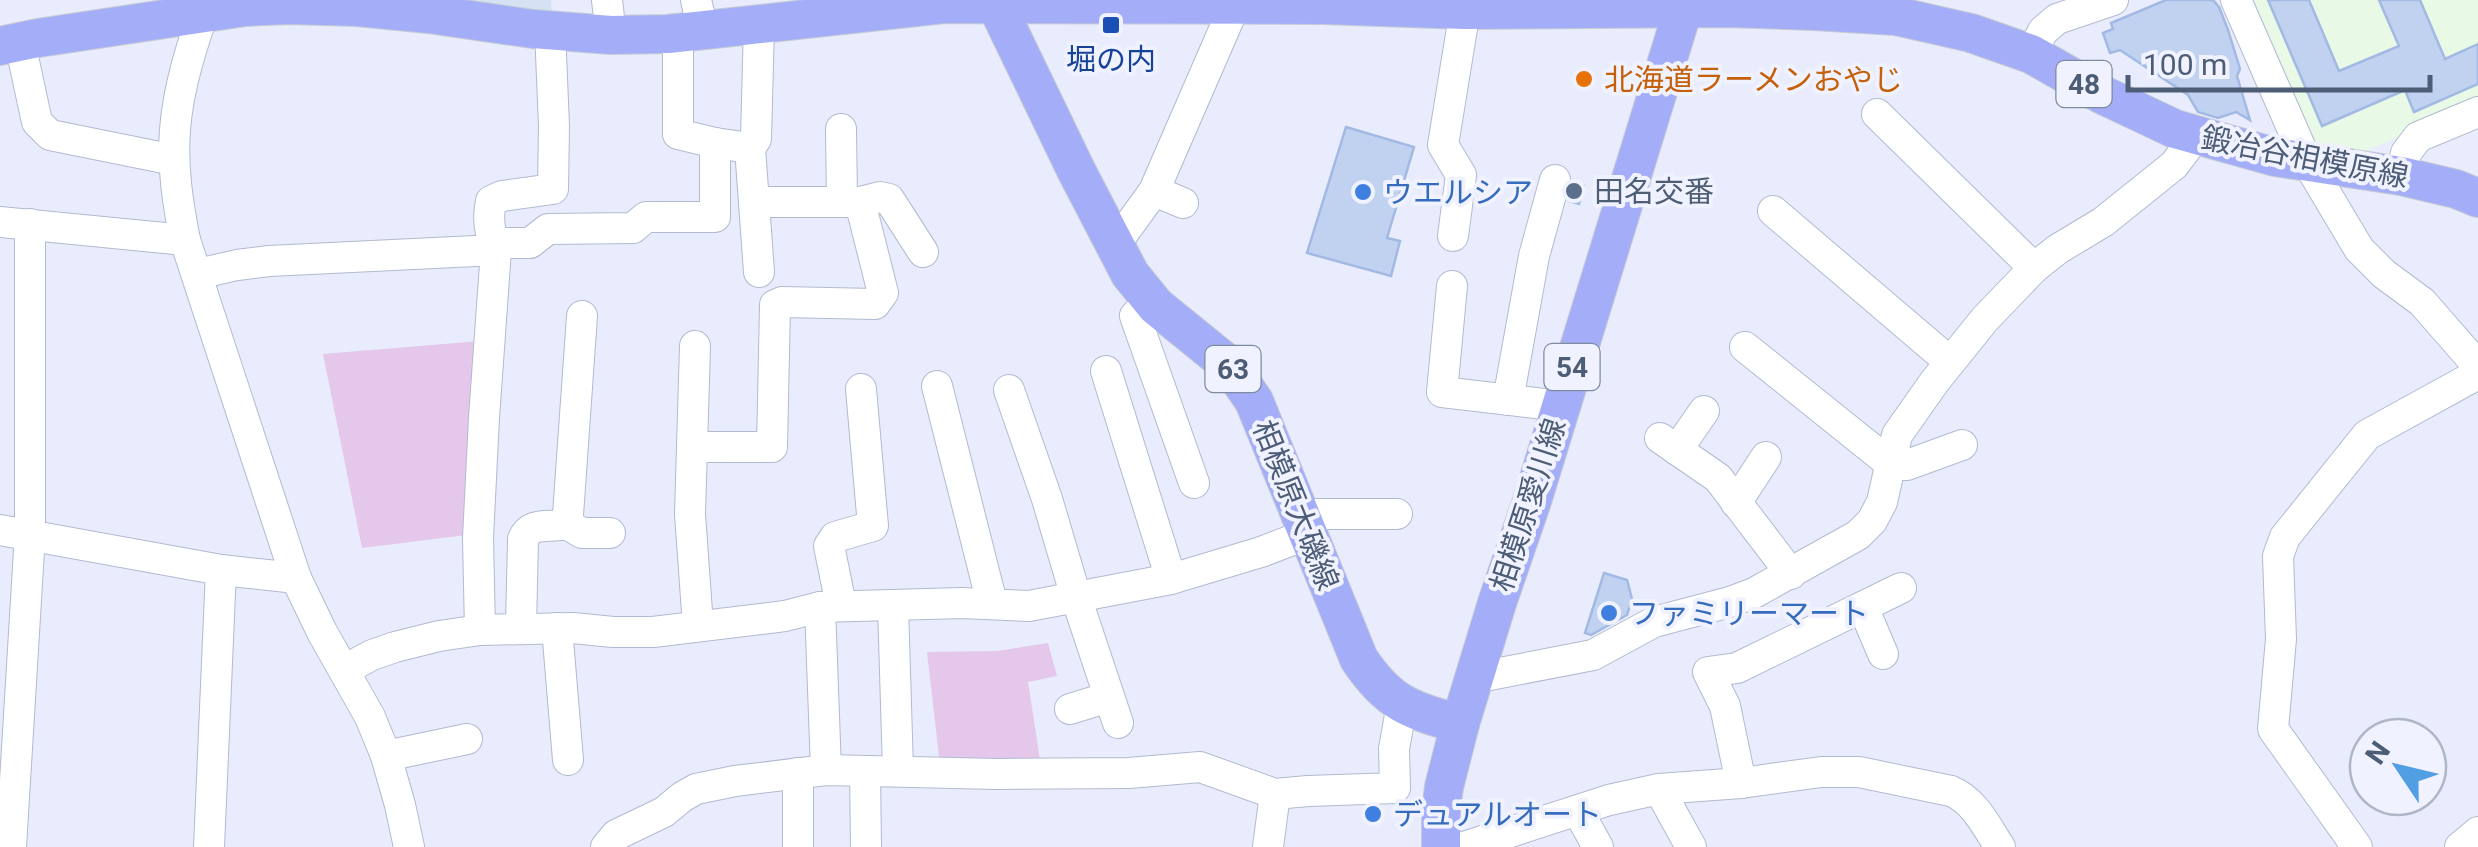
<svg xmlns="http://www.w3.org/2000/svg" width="2478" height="847" font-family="Roboto,'Noto Sans JP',sans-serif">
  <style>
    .commercial { fill: #d4e2f4 }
    .education { fill: #e8f9e5 }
    .green { fill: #e4c7ea }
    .building { fill: #c1d2f1; stroke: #a2bae3; stroke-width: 2.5 }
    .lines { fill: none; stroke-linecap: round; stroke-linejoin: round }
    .minor-casing { stroke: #b1bad0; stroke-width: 32 }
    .major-casing { stroke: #c6cbd3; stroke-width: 40 }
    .minor { stroke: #fff; stroke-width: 30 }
    .major { stroke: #a4aef8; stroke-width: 38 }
    .transit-dot { fill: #1a4fb4; stroke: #f0f2ff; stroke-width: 4 }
    .food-dot { fill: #e8710a; stroke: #f0f2ff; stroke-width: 4 }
    .service-dot { fill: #5c6f8a; stroke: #f0f2ff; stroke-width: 4 }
    .shop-dot { fill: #3f7fe0; stroke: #f0f2ff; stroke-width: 4 }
    .labels { text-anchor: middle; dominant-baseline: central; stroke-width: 8; stroke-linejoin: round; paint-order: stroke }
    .shield { fill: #f0f2ff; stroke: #7e8a9f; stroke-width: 2.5 }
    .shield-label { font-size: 28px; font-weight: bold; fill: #4d5d76 }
    .transit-label { font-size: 30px; fill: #164399; stroke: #f0f2ff }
    .food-label { font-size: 30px; fill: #c56008; stroke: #f0f2ff; text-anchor: start }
    .street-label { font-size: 30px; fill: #4d5d76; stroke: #f0f2ff }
    .service-label { font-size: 30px; fill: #4e5e75; stroke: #f0f2ff; text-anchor: start }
    .shop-label { font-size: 30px; fill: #366cbe; stroke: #f0f2ff; text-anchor: start }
  </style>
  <rect width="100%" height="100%" fill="#e9ecfc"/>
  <polygon class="commercial" points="457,0 551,0 552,13"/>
  <polygon class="education" points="2254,0 2478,0 2478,103 2363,152 2317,145"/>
  <g class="green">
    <polygon points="480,341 466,535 362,548 323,354"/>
    <polygon points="1048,643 1057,676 1028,682 1041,766 940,765 927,652 997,651"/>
  </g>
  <g class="building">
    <polygon points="2166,0 2213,0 2219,7 2228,30 2240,69 2237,76 2250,120 2236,112 2218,118 2198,112 2188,95 2120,50 2110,53 2103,33 2113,29 2111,23"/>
    <polygon points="2268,0 2309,0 2339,71 2399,46 2379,0 2420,0 2445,59 2478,44 2478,84 2414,112 2405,90 2322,126"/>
    <polygon points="1346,127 1414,147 1387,238 1400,241 1391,276 1307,253"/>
    <polygon points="1573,183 1584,186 1579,204 1569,201"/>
    <polygon points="1604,573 1627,580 1632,599 1627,615 1591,635 1585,633"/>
  </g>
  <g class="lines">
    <g class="minor-casing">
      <g id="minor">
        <path d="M208,0C193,41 178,87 175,130C172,167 178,204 185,240L296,578L322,632L370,717L386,756L400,805L409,847"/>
        <polyline points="607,0 611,35"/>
        <polyline points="696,0 703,30"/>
        <polyline points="2236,0 2306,160 2359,249 2384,274 2422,302 2478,366"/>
        <polyline points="678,33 678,134 715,143 750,148 759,272"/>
        <polyline points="20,43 37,122 50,135 174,160"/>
        <polyline points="2031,54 2043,31 2057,19 2113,0"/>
        <polyline points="1877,114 2034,268"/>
        <polyline points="841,129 842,202"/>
        <polyline points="750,148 756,139 759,25"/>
        <polyline points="2401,176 2406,153 2418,137 2478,112"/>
        <polyline points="1154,191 1183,203"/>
        <polyline points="860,202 880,197 889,199 923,252"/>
        <polyline points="1773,211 1950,362"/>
        <polyline points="0,222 185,240"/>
        <polyline points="1453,236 1461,175 1443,145 1465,10"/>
        <polyline points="1114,246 1154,191 1237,0"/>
        <polyline points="198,274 237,265 269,261 496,250 504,243 530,243 548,229 633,228 646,217 715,217 715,143"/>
        <polyline points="1452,286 1442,392 1560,406"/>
        <polyline points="1150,300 1135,316 1194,483"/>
        <polyline points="695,346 690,514 698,626"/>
        <polyline points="1745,347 1892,465 1907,465 1962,445"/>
        <polyline points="1106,371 1171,579"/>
        <polyline points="937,386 992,603"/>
        <polyline points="1009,390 1047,499 1076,597 1118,723"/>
        <polyline points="1508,400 1534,256 1555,180"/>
        <polyline points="1660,438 1718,478 1791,574"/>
        <polyline points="693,447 772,447 775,305 782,302 875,304 883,293 860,202 755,202"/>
        <polyline points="1677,450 1704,411"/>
        <polyline points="1736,503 1766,457"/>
        <polyline points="1302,519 1314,514 1397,514"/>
        <polyline points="565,523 582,533 610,533"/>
        <polyline points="0,530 221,570 296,578"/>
        <polyline points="838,606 839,595 829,546 835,537 873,526 861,389"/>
        <polyline points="893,606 898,770"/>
        <polyline points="820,607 826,770"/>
        <polyline points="1863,607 1883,654"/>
        <path d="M521,627L523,539C530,522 547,527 562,525L565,523L568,515L582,316"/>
        <polyline points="557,628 568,760"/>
        <path d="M480,630L478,538L484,418L496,250C490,233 487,219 491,201L502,196L553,189L554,126L550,30"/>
        <polyline points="344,670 372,655 395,647 439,636 480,630 573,628 613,632 653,632 785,616 820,607 962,603 1029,606 1171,579 1261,552 1308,534"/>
        <polyline points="1474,678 1593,655 1654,622 1730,602 1754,593 1858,535 1872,521 1882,502 1897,435 1935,381 1985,319 2034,268 2058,249 2103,222 2174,165 2196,136"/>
        <polyline points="1070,709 1109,697"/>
        <polyline points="386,756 467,739"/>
        <polyline points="865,771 866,847"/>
        <polyline points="1741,783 1725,706 1708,672 1737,668 1901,588"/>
        <polyline points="1659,789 1691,847"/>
        <polyline points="1578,811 1598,847"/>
        <polyline points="11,847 30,534 30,224"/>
        <polyline points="209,847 221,570"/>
        <polyline points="606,847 616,835 664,812 682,797 696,789 735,781 826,770 997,774 1129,773 1200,767 1275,794 1308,791 1395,788 1394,749 1402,704"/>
        <polyline points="798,847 798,773"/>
        <polyline points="1268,847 1275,794"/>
        <path d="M1464,847L1609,800L1659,789L1741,783L1821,772H1859L1951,791C1975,801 1986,826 2000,847"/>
        <polyline points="2357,847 2273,729 2281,639 2278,556 2285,537 2367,435 2478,374"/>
        <polyline points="2460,847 2478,832"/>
      </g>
    </g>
    <g class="major-casing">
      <g id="major">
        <path d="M994,0L1076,170L1130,274L1156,306L1230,366L1254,401L1359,659C1389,704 1410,710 1460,724"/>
        <polyline points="0,46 38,38 245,7 290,5 357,7 429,14 533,29 611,35 668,34 944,4 1324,5 1465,10 1727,8 1814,11 1896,16 1971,33 2031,54 2103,95 2175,129 2275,157 2401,176 2456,189 2478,198"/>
        <polyline points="1441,847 1441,810 1444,787 1460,724 1497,603 1532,501 1686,0"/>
      </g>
    </g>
    <use href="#minor" class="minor"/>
    <use href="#major" class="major"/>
  </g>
  <rect class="transit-dot" x="1101" y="15" width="20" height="20" rx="5"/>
  <circle class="food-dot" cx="1584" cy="79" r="10"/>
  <circle class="service-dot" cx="1574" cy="191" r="10"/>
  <g class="shop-dot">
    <circle cx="1363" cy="192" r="10"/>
    <circle cx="1609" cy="613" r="10"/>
    <circle cx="1373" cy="814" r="10"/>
  </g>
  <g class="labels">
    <g class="shield">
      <rect x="2056.5" y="61" width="55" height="46" rx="8"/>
      <rect x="1544.5" y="344" width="55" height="46" rx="8"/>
      <rect x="1205.5" y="346" width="55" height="46" rx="8"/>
    </g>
    <g class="shield-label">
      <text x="2084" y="84">48</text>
      <text x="1572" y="367">54</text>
      <text x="1233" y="369">63</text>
    </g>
    <g class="transit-label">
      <text x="1111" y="59">堀の内</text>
    </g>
    <g class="food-label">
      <text x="1604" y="79">北海道ラーメンおやじ</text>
    </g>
    <g class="street-label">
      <text transform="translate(2305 157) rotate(11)">鍛冶谷相模原線</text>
      <text transform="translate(1296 505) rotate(68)">相模原大磯線</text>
      <text transform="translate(1528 505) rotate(-72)">相模原愛川線</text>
    </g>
    <g class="service-label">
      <text x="1594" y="191">田名交番</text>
    </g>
    <g class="shop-label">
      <text x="1383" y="192">ウエルシア</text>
      <text x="1629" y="613">ファミリーマート</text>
      <text x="1393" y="814">デュアルオート</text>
    </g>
  </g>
  <g transform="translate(2398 767) rotate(305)"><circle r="48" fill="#f0f2ff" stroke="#afb6c8" stroke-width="2.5"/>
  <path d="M0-8L18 38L0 25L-18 38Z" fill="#529ee2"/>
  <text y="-15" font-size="28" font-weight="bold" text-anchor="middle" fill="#4d5d76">N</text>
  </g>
  <path d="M2128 75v15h302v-15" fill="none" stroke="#4d5d76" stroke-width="5"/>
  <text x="2143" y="75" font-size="30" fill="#4d5d76" stroke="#f0f2ff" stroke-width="8" paint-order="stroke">100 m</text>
</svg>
